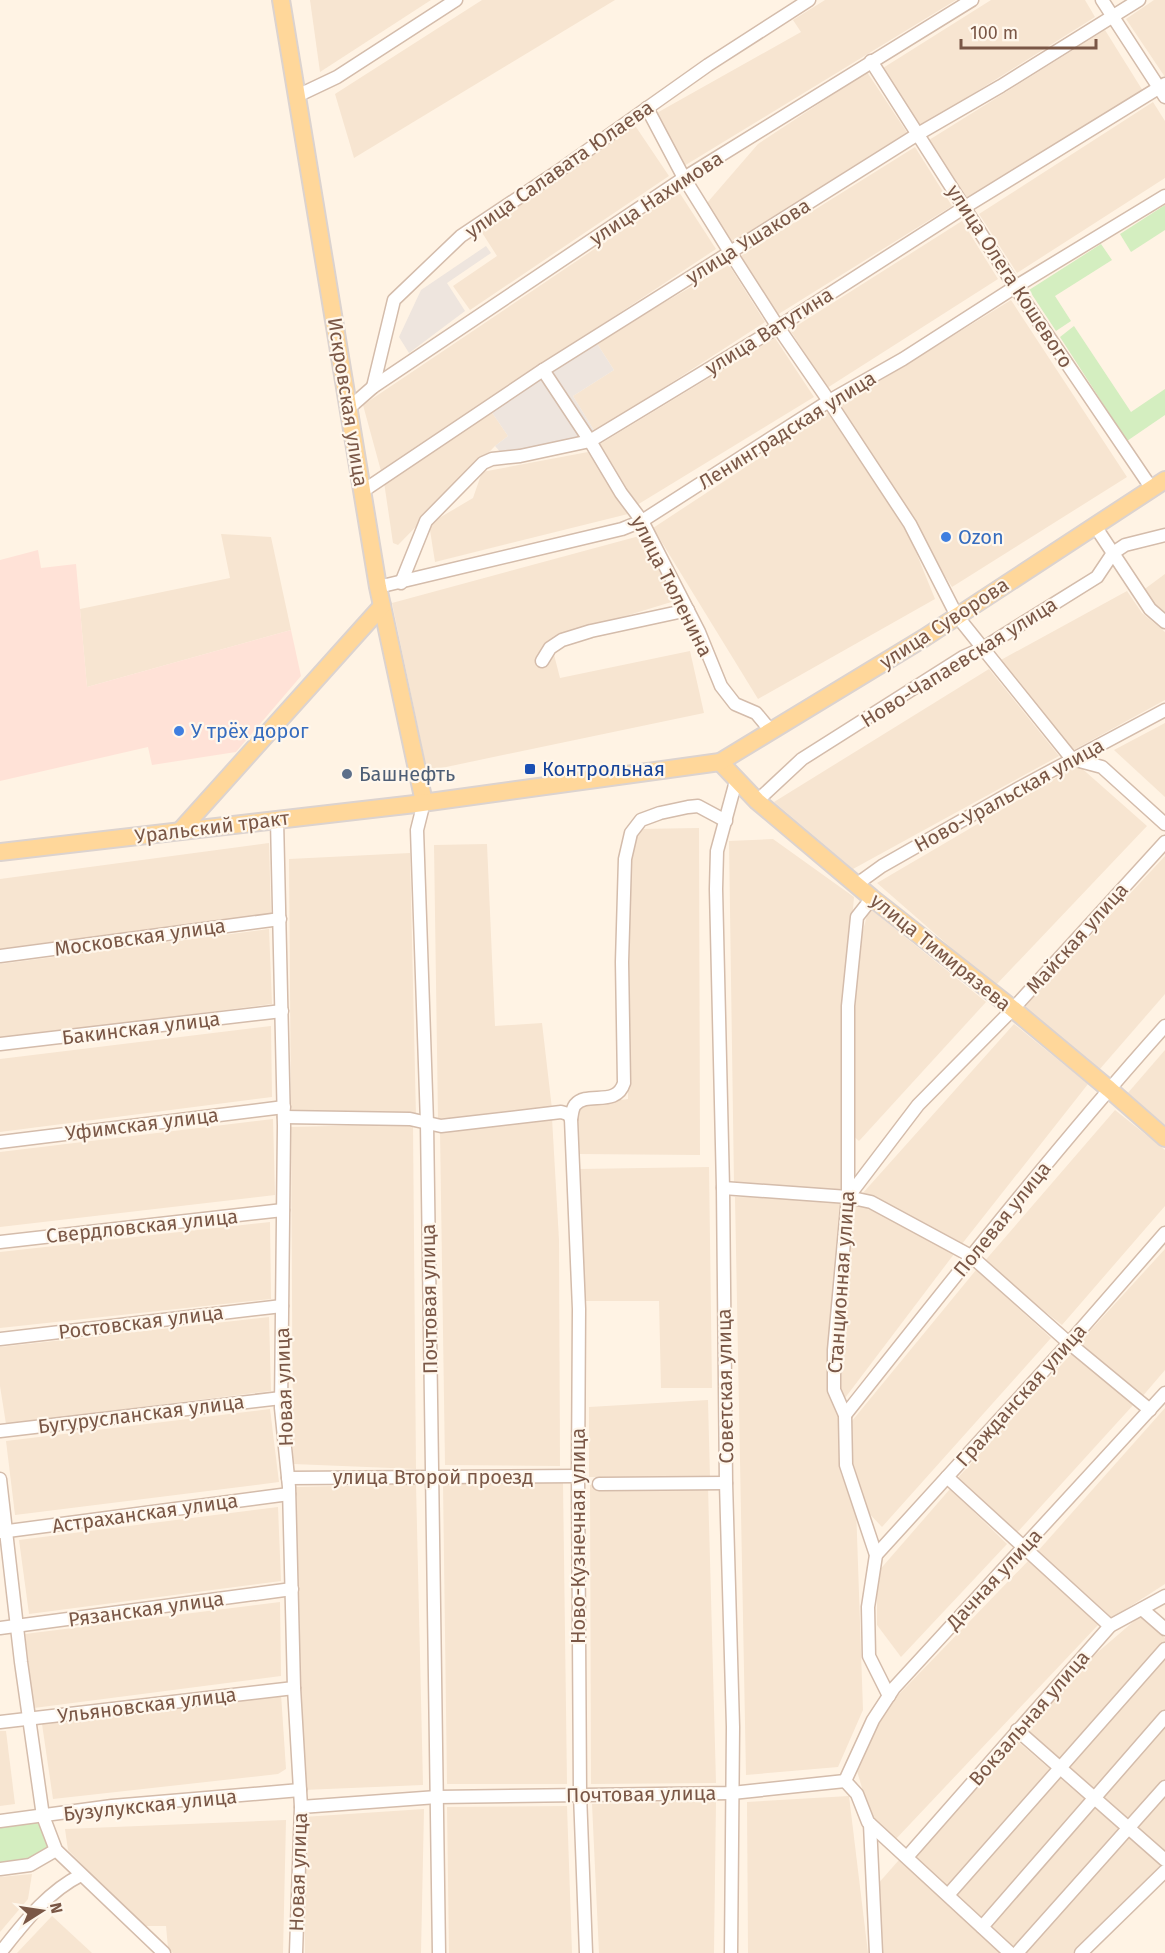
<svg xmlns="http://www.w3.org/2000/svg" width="1165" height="1953" font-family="'Fira Sans',sans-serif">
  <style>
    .residential { fill: #f7e5d1 }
    .commercial { fill: #ffe2d7 }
    .industrial { fill: #eee5de }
    .green { fill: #d4eec0 }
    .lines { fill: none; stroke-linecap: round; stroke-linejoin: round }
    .minor-casing { stroke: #d4bcab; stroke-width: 15 }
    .major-casing { stroke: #dcd3cf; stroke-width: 20 }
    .minor { stroke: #fff; stroke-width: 12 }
    .major { stroke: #ffd79a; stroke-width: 16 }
    .shop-dot { fill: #3f7fe0; stroke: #fff7ec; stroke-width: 2 }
    .transit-dot { fill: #1a4fb4; stroke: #fff7ec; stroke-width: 2 }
    .service-dot { fill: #5c6f8a; stroke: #fff7ec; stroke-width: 2 }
    .labels { text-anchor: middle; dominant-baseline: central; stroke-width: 4.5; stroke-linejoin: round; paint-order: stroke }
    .street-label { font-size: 20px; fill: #7a5746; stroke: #fff7ec }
    .shop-label { font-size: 20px; fill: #366cbe; stroke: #fff7ec; text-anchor: start }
    .transit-label { font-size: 20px; fill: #164399; stroke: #fff7ec; text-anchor: start }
    .service-label { font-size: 20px; fill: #4e5e75; stroke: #fff7ec; text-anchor: start }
  </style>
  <rect width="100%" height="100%" fill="#fff3e4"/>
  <g class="residential">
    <polygon points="310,0 431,0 320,72"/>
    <polygon points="482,0 615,0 354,158 335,94"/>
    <polygon points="825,0 956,0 684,166 655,114 801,32 793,20"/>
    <polygon points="991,0 1085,0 1095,17 920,127 883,68"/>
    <polygon points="1154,0 1165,0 1165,77 1126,19"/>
    <polygon points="1105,30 1143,91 967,201 929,140"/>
    <polygon points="867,72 908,134 731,244 707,203 758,144"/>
    <polygon points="1153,102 1165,121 1165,178 1017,273 979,214"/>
    <polygon points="634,124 669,176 470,310 453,286 497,256 481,231"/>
    <polygon points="915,147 952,206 777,315 741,256"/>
    <polygon points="679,192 716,249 381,471 363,405"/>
    <polygon points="962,221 998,279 827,388 790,330"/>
    <polygon points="729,265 765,322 595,432 573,396 614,370 596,342"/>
    <polygon points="1011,300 1127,477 952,587 839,406"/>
    <polygon points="775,338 814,397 637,505 600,444"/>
    <polygon points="491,411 508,436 495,446 398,545 393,543 384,482"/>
    <polygon points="828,413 909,535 935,599 758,699 653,528"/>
    <polygon points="588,452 628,514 435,562 429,524 473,498 482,472"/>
    <polygon points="221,534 271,537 291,630 87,687 80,609 230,578"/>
    <polygon points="643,535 678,600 550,639 560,678 690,651 704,713 427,771 392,603"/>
    <polygon points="1165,574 1165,618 1142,591"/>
    <polygon points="1127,591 1142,613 1165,632 1165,700 1070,752 999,661"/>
    <polygon points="989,669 1059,756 853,869 774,802"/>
    <polygon points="1165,723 1165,797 1114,750"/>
    <polygon points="1078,765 1147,826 995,986 877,883"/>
    <polygon points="699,828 700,1155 578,1154 578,1106 628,1099 630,854 637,829"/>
    <polygon points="773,839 854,897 850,945 847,945 844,1191 734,1185 729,841"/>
    <polygon points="269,843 271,914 0,949 0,879"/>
    <polygon points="487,844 495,1026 542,1023 552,1109 438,1119 434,845"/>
    <polygon points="410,853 416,1117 291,1115 289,859"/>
    <polygon points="1165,856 1165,994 1099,1070 1023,1009"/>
    <polygon points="869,908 986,1002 859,1141 849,1132 858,949"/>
    <polygon points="269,929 272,1004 0,1039 0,964"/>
    <polygon points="1014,1024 1088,1084 958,1249 862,1194"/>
    <polygon points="271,1026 272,1097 0,1132 0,1059"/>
    <polygon points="1165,1050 1165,1125 1127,1094"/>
    <polygon points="1115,1110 1165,1150 1165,1206 1062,1325 983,1263"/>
    <polygon points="552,1118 559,1240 560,1466 445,1465 440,1130"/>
    <polygon points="273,1119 275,1195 0,1227 0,1152"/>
    <polygon points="413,1124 416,1469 293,1464 291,1127"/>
    <polygon points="709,1167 712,1388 661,1388 659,1301 585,1301 578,1169"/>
    <polygon points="735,1197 842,1199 838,1410 841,1474 856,1506 863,1710 838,1767 746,1775"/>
    <polygon points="855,1202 887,1214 938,1241 954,1254 845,1398 838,1391 838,1334"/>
    <polygon points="270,1222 271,1299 0,1328 0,1252"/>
    <polygon points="1165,1249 1165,1370 1141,1398 1080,1342"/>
    <polygon points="976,1270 1051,1338 882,1527 862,1506 850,1473 847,1427"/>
    <polygon points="269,1317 271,1391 6,1424 0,1386 0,1347"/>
    <polygon points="1073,1352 1135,1403 1014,1536 954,1482"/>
    <polygon points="708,1400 710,1478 589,1477 589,1407"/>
    <polygon points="1165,1408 1165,1584 1112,1618 1038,1551"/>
    <polygon points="270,1409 279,1482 15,1515 6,1441"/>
    <polygon points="563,1482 567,1784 447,1784 443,1483"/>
    <polygon points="416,1484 423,1785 303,1790 296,1487"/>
    <polygon points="590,1485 708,1486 716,1783 591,1784"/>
    <polygon points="950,1489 1007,1544 901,1657 877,1625 877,1573"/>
    <polygon points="278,1507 281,1581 29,1614 19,1540"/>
    <polygon points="1029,1560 1099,1624 894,1841 871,1818 857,1771 878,1716"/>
    <polygon points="280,1602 281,1676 34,1708 25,1634"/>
    <polygon points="1140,1616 1165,1638 1165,1854 1023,1732 1084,1664"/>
    <polygon points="281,1694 286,1769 278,1774 53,1799 42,1724"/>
    <polygon points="0,1731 6,1731 15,1804 0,1806"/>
    <polygon points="1015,1739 1163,1867 1073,1953 1013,1953 911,1860"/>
    <polygon points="849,1796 868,1953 748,1953 747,1802"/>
    <polygon points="716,1801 714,1953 599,1953 592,1804"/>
    <polygon points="567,1806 572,1953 449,1953 447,1807"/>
    <polygon points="424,1809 421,1953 305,1953 303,1817"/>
    <polygon points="286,1820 283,1953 173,1953 168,1948 166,1926 142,1926 68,1850 65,1829"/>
    <polygon points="899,1860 1001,1953 878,1953 876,1886"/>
    <polygon points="32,1874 28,1899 0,1932 0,1877"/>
    <polygon points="52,1916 92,1953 17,1953"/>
  </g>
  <polygon class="commercial" points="38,550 41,568 76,564 87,687 291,630 301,676 236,752 152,765 148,747 0,781 0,560"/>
  <g class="industrial">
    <polygon points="486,246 491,253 447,283 465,311 409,353 399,337 421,290"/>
    <polygon points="596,342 614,370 573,396 595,432 588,438 503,455 495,446 508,436 491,411"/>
  </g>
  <g class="green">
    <polygon points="1165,205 1165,230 1131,252 1120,234"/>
    <polygon points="1101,244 1112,260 1055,296 1071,321 1056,331 1029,290"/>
    <polygon points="1074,326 1131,412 1165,389 1165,415 1127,441 1060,337"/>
    <polygon points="36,1821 50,1842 50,1848 34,1859 0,1864 0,1825"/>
  </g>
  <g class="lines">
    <g class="minor-casing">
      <g id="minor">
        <polyline points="1102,0 1165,97"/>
        <polyline points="871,61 1015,287 1152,489"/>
        <polyline points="297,96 337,77 456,0"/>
        <polyline points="647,108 684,178 730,252 778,327 829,401 910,524 957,616 1072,759 1102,767 1165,824"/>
        <polyline points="543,370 590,441 621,493 642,521 699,632 721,686 735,704 756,713 771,731"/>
        <polyline points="373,387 394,300 461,236 557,172 708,65 809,0"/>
        <polyline points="349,408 373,387 684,178 972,0"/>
        <polyline points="363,491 543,370 918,134 1001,86 1139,0"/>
        <polyline points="1095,526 1150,609 1165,622"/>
        <polyline points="401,583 426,521 483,463 492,459 520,456 590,441 778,327 965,207 1165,84"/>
        <polyline points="378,587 622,529 642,521 829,401 903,359 1015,287 1165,196"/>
        <polyline points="542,661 550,648 562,640 591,631 688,610"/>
        <polyline points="757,801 802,759 963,657 983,648 1097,577 1113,553 1125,545 1165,535"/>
        <polyline points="424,802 417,830 427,1123 439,1953"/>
        <polyline points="277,820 284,1126 281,1408 289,1487 294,1688 301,1807 296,1953"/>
        <polyline points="857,884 882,866 1021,787 1165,710"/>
        <polyline points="872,898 857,917 848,1006 848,1197 834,1350 834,1390 845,1415 846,1465 876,1555 868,1607 869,1656 889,1696"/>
        <polyline points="0,956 280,919"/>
        <polyline points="0,1044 282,1011"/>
        <polyline points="284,1117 410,1119 441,1126 561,1112 568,1114 571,1119"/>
        <polyline points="0,1142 284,1107"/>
        <polyline points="723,1188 848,1197 871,1202 971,1256 1069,1343 1150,1410"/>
        <polyline points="848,1197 918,1105 1013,1009 1165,842"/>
        <polyline points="0,1242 283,1210"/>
        <polyline points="0,1339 282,1306"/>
        <path d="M845,1415C949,1284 1053,1151 1165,1026"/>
        <polyline points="0,1431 281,1398"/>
        <polyline points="947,1477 1110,1626"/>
        <polyline points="288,1478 578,1476"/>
        <polyline points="0,1479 21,1662 43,1816 56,1850 164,1953"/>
        <polyline points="599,1484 726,1483"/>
        <polyline points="0,1532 289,1494"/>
        <polyline points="876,1555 1069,1343 1165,1233"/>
        <polyline points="1142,1609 1165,1629"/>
        <polyline points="0,1628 292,1589"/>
        <polyline points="0,1722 294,1688"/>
        <polyline points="1017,1730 1165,1860"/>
        <polyline points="845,1781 873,1720 894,1688 1165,1393"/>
        <polyline points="845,1781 857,1794 868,1822 1010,1953"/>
        <polyline points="301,1807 437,1797 732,1793 845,1781"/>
        <polyline points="0,1821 112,1806 300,1790"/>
        <polyline points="870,1824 876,1953"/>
        <polyline points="907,1857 1110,1626 1165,1596"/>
        <polyline points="0,1869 30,1865 56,1850"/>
        <polyline points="948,1895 1165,1649"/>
        <polyline points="982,1927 1165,1717"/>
        <path d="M0,1953C24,1923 47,1892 81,1875"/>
        <path d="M586,1953L580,1794L578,1476L579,1309L571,1119C572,1115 572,1109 575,1105C587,1090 616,1108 624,1083L622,962L625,859L631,833L641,820L660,813L688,807L698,806L726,821"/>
        <polyline points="731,1953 733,1727 726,1483 723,1188 716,889 717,851 736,781"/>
        <polyline points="1017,1953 1165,1787"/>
        <polyline points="1081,1953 1165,1871"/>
      </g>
    </g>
    <g class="major-casing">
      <g id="major">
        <polyline points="281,0 378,587 424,802"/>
        <polyline points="720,762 757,801 872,898 1013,1009 1109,1089 1165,1138"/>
        <polyline points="180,831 382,606"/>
        <polyline points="0,852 415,804 720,762 924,638 1165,480"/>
      </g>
    </g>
    <use href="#minor" class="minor"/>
    <use href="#major" class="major"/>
  </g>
  <g class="shop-dot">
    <circle cx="946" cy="537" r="6"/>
    <circle cx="179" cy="731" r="6"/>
  </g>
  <rect class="transit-dot" x="524" y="763" width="12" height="12" rx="3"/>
  <circle class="service-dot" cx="347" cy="774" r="6"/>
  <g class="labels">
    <g class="street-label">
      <text transform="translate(559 169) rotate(-35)">улица Салавата Юлаева</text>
      <text transform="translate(656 198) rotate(-33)">улица Нахимова</text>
      <text transform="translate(748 241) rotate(-32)">улица Ушакова</text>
      <text transform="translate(1010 276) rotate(57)">улица Олега Кошевого</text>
      <text transform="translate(769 331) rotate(-32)">улица Ватутина</text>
      <text transform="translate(348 402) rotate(81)">Искровская улица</text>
      <text transform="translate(787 430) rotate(-32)">Ленинградская улица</text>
      <text transform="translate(672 586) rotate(63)">улица Тюленина</text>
      <text transform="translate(944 623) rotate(-33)">улица Суворова</text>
      <text transform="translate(959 662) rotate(-32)">Ново-Чапаевская улица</text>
      <text transform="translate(1009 795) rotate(-29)">Ново-Уральская улица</text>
      <text transform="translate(212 827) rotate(-7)">Уральский тракт</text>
      <text transform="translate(140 937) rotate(-8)">Московская улица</text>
      <text transform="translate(1077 938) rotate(-48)">Майская улица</text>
      <text transform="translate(941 952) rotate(39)">улица Тимирязева</text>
      <text transform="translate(141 1028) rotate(-7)">Бакинская улица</text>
      <text transform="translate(142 1124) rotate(-7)">Уфимская улица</text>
      <text transform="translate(1002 1219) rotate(-51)">Полевая улица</text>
      <text transform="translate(142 1226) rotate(-6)">Свердловская улица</text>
      <text transform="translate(841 1282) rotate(-86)">Станционная улица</text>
      <text transform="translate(429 1299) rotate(-91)">Почтовая улица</text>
      <text transform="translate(141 1322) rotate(-7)">Ростовская улица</text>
      <text transform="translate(725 1386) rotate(-91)">Советская улица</text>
      <text transform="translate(284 1387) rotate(-92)">Новая улица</text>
      <text transform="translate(1021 1395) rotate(-48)">Гражданская улица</text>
      <text transform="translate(141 1414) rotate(-7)">Бугурусланская улица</text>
      <text x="433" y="1477">улица Второй проезд</text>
      <text transform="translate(145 1513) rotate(-8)">Астраханская улица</text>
      <text transform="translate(578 1536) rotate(-90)">Ново-Кузнечная улица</text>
      <text transform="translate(994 1579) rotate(-47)">Дачная улица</text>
      <text transform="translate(146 1609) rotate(-8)">Рязанская улица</text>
      <text transform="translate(147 1705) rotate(-7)">Ульяновская улица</text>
      <text transform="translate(1029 1718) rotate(-49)">Вокзальная улица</text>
      <text transform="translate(641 1794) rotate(-1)">Почтовая улица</text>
      <text transform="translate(150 1805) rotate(-6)">Бузулукская улица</text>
      <text transform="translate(298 1872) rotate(-88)">Новая улица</text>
    </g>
    <g class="shop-label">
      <text x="958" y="537">Ozon</text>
      <text x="191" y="731">У трёх дорог</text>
    </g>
    <g class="transit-label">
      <text x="542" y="769">Контрольная</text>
    </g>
    <g class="service-label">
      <text x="359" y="774">Башнефть</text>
    </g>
  </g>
  <g transform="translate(42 1911) rotate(78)" stroke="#fff7ec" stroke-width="4.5" paint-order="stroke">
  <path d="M0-4.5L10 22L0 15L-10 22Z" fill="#7a5746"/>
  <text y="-9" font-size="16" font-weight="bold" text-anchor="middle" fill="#7a5746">N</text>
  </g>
  <path d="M961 39v9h135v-9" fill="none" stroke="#7a5746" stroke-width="3"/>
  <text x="970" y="39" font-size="18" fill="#7a5746" stroke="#fff7ec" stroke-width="4.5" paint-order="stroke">100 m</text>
</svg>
